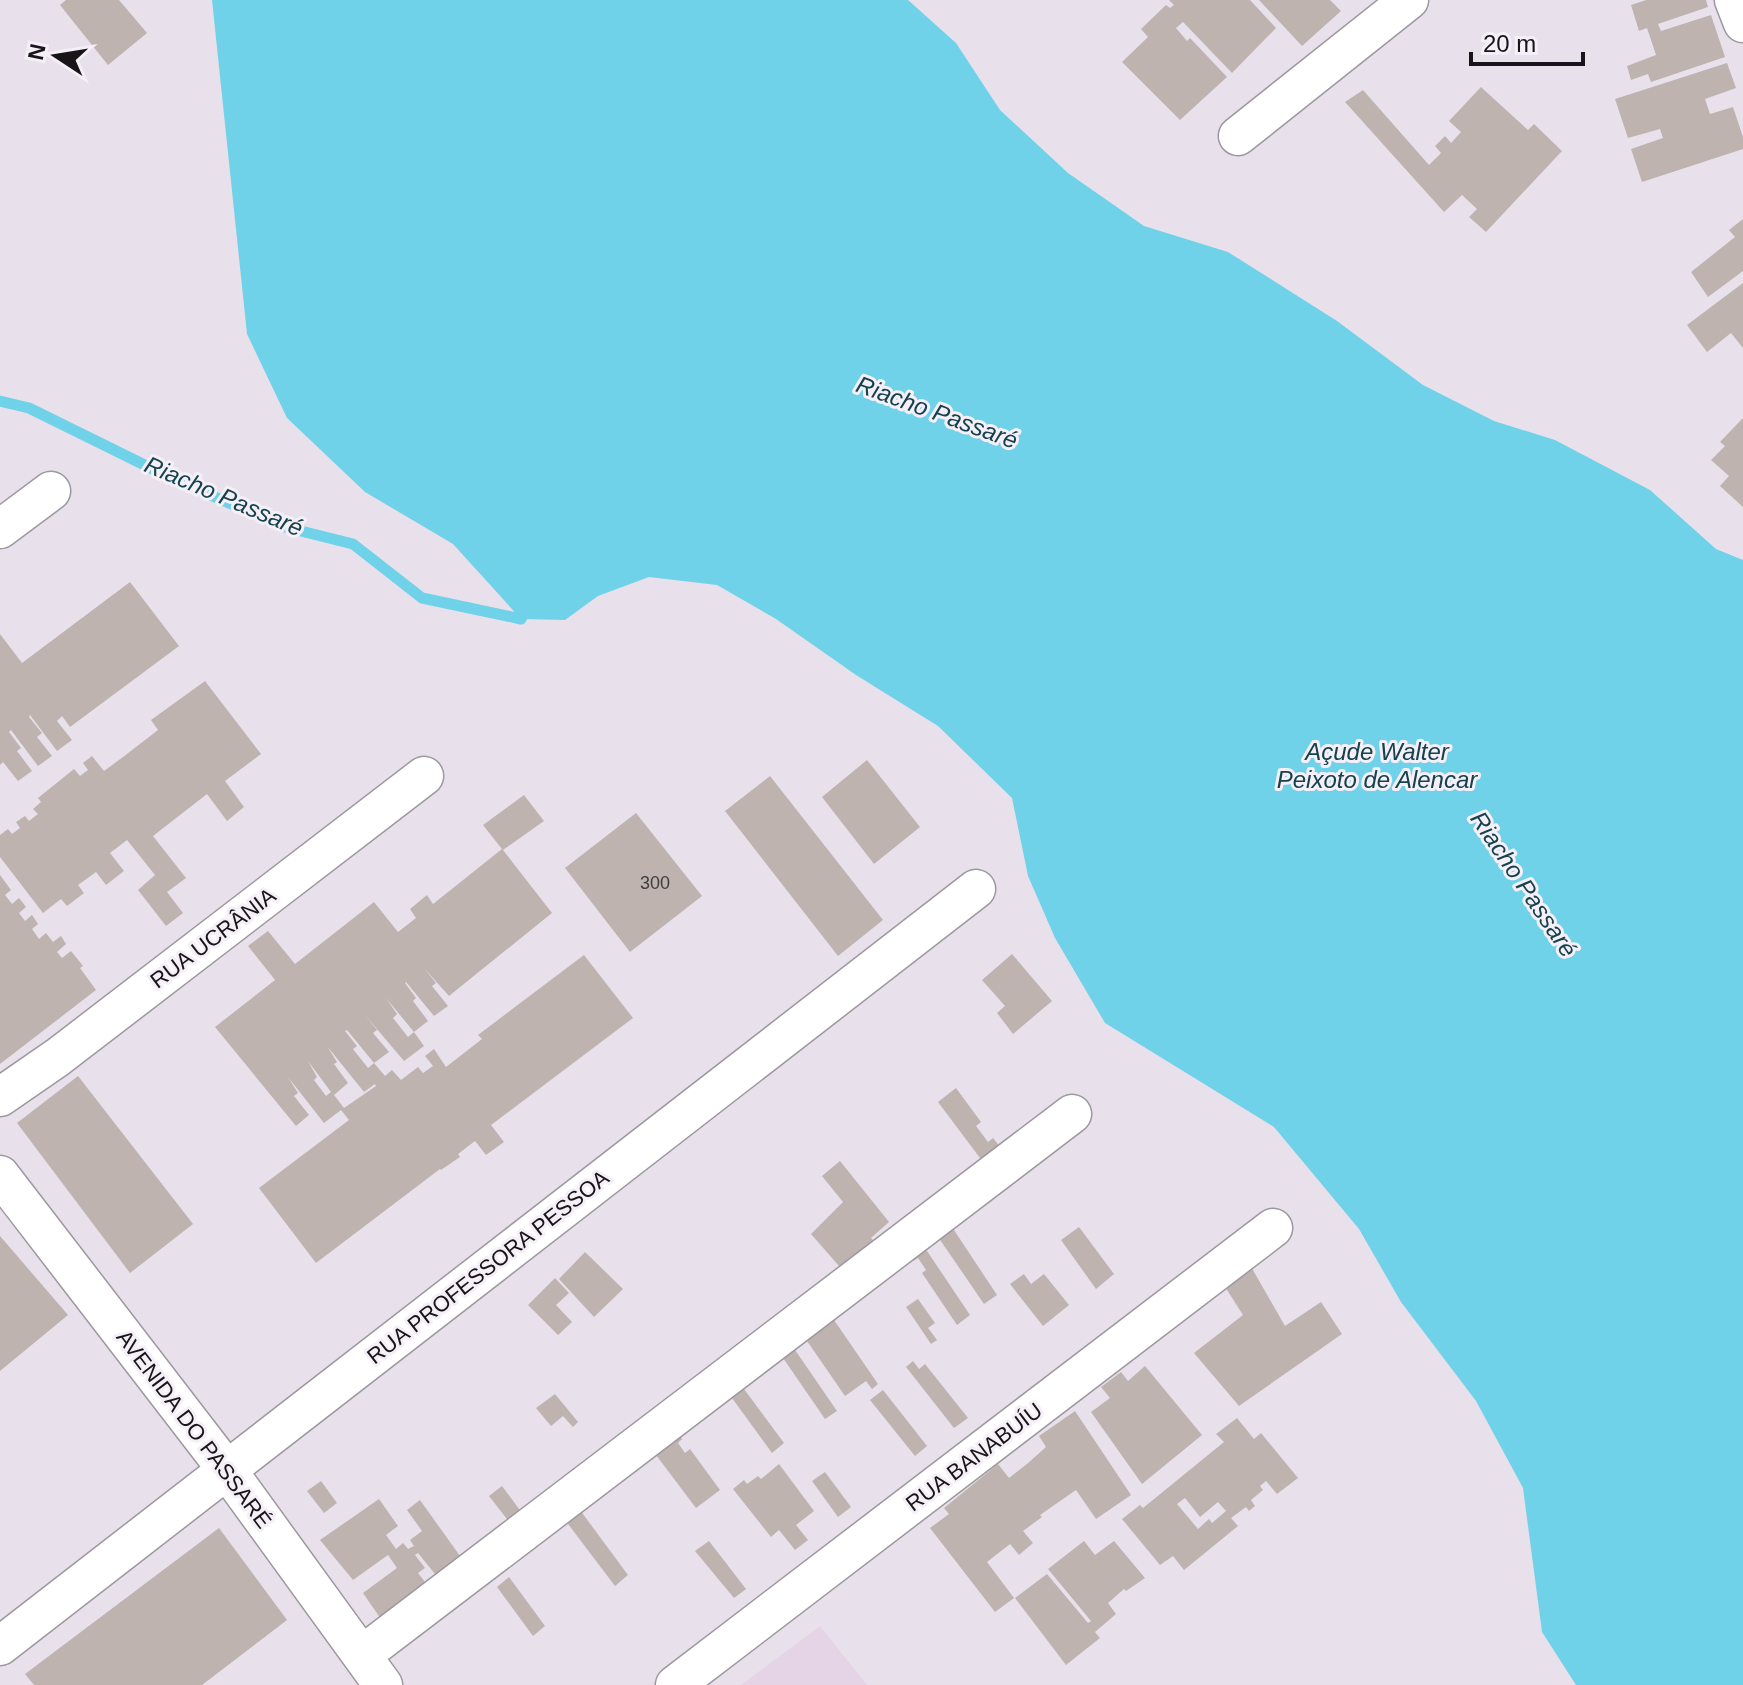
<svg xmlns="http://www.w3.org/2000/svg" width="1743" height="1685" font-family="Arial,sans-serif">
  <style>
    .education { fill: #e5d4e5 }
    .water { fill: #70d2e9 }
    .lines { fill: none; stroke-linecap: round; stroke-linejoin: round }
    .stream { stroke: #70d2e9; stroke-width: 11 }
    .building { fill: #beb3af; fill-rule: evenodd }
    .minor-casing { stroke: #9d979f; stroke-width: 41 }
    .minor { stroke: #fff; stroke-width: 38 }
    .labels { text-anchor: middle; dominant-baseline: central; stroke-width: 6; stroke-linejoin: round; paint-order: stroke }
    .number-label { font-size: 18px; fill: #413c3e }
    .street-label { font-size: 22px; fill: #171518; stroke: #f5eff8 }
    .water-label { font-size: 24px; font-style: italic; fill: #15424c; stroke: #f5eff8 }
  </style>
  <rect width="100%" height="100%" fill="#e8e1eb"/>
  <polygon class="education" points="820,1626 867,1685 741,1685"/>
  <polygon class="water" points="212,0 908,0 956,43 1000,110 1068,173 1144,226 1228,252 1337,321 1423,385 1494,421 1555,440 1650,490 1716,549 1743,560 1743,1685 1576,1685 1542,1632 1523,1488 1476,1401 1401,1302 1359,1229 1274,1127 1105,1023 1055,938 1028,876 1012,798 938,726 856,675 776,619 717,585 649,577 598,596 565,620 521,619 453,544 365,492 287,418 247,334"/>
  <g class="lines">
    <polyline class="stream" points="0,401 29,408 173,479 285,527 353,544 422,598 521,619 526,609"/>
  </g>
  <g class="building">
    <polygon points="66,0 119,0 147,33 108,65 60,5"/>
    <polygon points="1169,0 1250,0 1276,28 1232,73 1183,22 1176,28 1187,41 1190,38 1227,77 1180,120 1122,62 1148,37 1141,29 1166,5 1170,8 1174,5"/>
    <polygon points="1259,0 1330,0 1341,11 1302,46"/>
    <polygon points="1646,0 1706,0 1708,7 1658,24 1661,31 1711,15 1725,57 1651,82 1648,74 1631,80 1627,66 1656,55 1647,28 1639,31 1631,5"/>
    <polygon points="1727,63 1736,88 1705,99 1710,114 1733,107 1743,137 1743,149 1642,182 1631,149 1663,138 1660,129 1628,138 1615,99"/>
    <polygon points="1481,87 1528,130 1534,124 1562,151 1486,232 1469,217 1477,209 1462,195 1444,212 1345,102 1363,90 1429,165 1441,153 1435,146 1445,136 1451,143 1461,132 1449,121"/>
    <polygon points="1743,219 1743,271 1708,297 1691,272 1735,237 1729,230"/>
    <polygon points="1743,283 1743,348 1731,333 1707,352 1687,325"/>
    <polygon points="1743,418 1743,507 1720,486 1729,476 1711,460 1725,446 1720,442"/>
    <polygon points="130,582 179,646 70,727 62,716 57,721 72,740 57,751 30,715 29,717 42,733 37,737 52,756 38,766 11,730 9,732 21,748 17,751 32,771 18,781 3,762 0,765 0,634 22,663"/>
    <polygon points="205,681 261,754 225,781 244,807 227,821 207,794 153,836 186,878 167,892 183,913 166,926 138,890 155,875 127,840 110,853 124,871 106,885 96,872 78,885 84,893 67,906 61,899 43,913 0,857 0,835 8,829 12,834 20,828 16,822 25,816 29,821 38,814 33,809 41,802 38,798 74,769 80,776 88,770 83,763 92,756 104,771 123,757 158,730 151,720"/>
    <polygon points="867,760 920,827 874,864 822,797"/>
    <polygon points="770,776 883,920 838,956 725,811"/>
    <path d="M524,795L544,821L503,850L552,913L449,996L424,968L436,983L432,986L448,1006L434,1016L406,982L405,983L416,998L413,1001L428,1021L414,1032L424,1046L404,1061L365,1015L377,1030L373,1033L389,1052L374,1063L385,1076L392,1070L401,1080L418,1067L423,1073L433,1066L425,1056L434,1049L446,1067L482,1039L478,1035L584,955L633,1018L491,1125L504,1142L486,1155L475,1141L458,1154L460,1157L441,1170L440,1169L316,1263L259,1188L349,1120L341,1110L324,1123L288,1077L298,1093L294,1096L309,1115L296,1126L215,1027L275,980L248,946L268,931L295,964L374,902L398,932L416,918L410,909L427,895L433,904L502,849L483,825ZM386,998L414,1032L408,1037L393,1018L397,1014ZM347,1030L374,1063L368,1068L353,1049L357,1046L345,1031ZM327,1046L364,1092L375,1084L376,1086L344,1108L334,1095L348,1083L334,1064L337,1062ZM308,1061L331,1092L326,1096L314,1080L317,1077Z"/>
    <polygon points="636,813 702,896 630,952 565,868"/>
    <polygon points="0,875 11,890 5,895 12,904 19,898 26,907 19,913 25,921 32,915 38,924 32,929 39,939 46,933 53,942 61,936 66,944 57,952 62,958 71,951 83,966 80,968 96,990 0,1064"/>
    <polygon points="1012,954 1052,1001 1013,1034 997,1013 1005,1006 982,980"/>
    <polygon points="78,1076 193,1224 130,1273 17,1123"/>
    <polygon points="956,1088 981,1122 976,1126 988,1142 993,1138 1001,1148 983,1162 938,1102"/>
    <polygon points="840,1161 889,1222 871,1238 879,1247 846,1274 811,1234 843,1202 822,1176"/>
    <polygon points="948,1221 997,1295 984,1304 934,1231"/>
    <polygon points="1079,1227 1114,1274 1096,1289 1061,1240"/>
    <polygon points="0,1236 68,1315 0,1371"/>
    <polygon points="921,1242 970,1315 957,1325 922,1273 926,1270 918,1258 913,1261 907,1252"/>
    <polygon points="585,1252 623,1289 594,1317 559,1279"/>
    <polygon points="1250,1265 1285,1326 1321,1302 1342,1334 1239,1406 1194,1353 1243,1315 1222,1282"/>
    <polygon points="1024,1274 1031,1284 1044,1274 1069,1305 1043,1326 1010,1284"/>
    <polygon points="555,1278 569,1293 556,1305 572,1322 558,1335 528,1305"/>
    <polygon points="918,1299 935,1323 928,1328 937,1340 931,1344 906,1307"/>
    <polygon points="834,1320 878,1384 872,1389 866,1381 845,1396 805,1338"/>
    <polygon points="793,1347 837,1411 825,1419 781,1355"/>
    <polygon points="913,1361 919,1369 925,1364 968,1418 954,1428 906,1367"/>
    <polygon points="1145,1366 1202,1435 1142,1484 1091,1412 1110,1398 1101,1387 1121,1372 1128,1381"/>
    <polygon points="744,1389 784,1443 772,1453 732,1398"/>
    <polygon points="883,1390 927,1446 915,1456 870,1400"/>
    <polygon points="555,1394 578,1422 573,1427 563,1416 551,1426 536,1408"/>
    <polygon points="1075,1411 1131,1495 1096,1519 1076,1490 1040,1515 1042,1517 1023,1531 1033,1543 1019,1555 1010,1544 987,1562 1014,1598 995,1612 930,1528 949,1514 944,1508 998,1464 1009,1478 1027,1464 1046,1447 1039,1436"/>
    <path d="M1237,1418L1254,1439L1261,1433L1298,1478L1277,1494L1266,1481L1260,1486L1263,1490L1251,1500L1255,1506L1249,1511L1246,1507L1231,1518L1238,1526L1184,1570L1173,1556L1160,1565L1122,1519L1140,1505L1143,1508L1224,1442L1216,1434ZM1185,1498L1200,1517L1218,1502L1226,1511L1212,1523L1209,1519L1198,1529L1177,1504Z"/>
    <polygon points="677,1432 682,1439 678,1443 685,1453 690,1449 720,1490 696,1508 653,1451"/>
    <polygon points="779,1464 814,1511 796,1525 808,1540 795,1550 779,1530 771,1537 733,1489 744,1480 747,1484 758,1476 761,1479"/>
    <polygon points="825,1472 851,1507 838,1517 812,1481"/>
    <polygon points="321,1481 337,1503 324,1513 307,1491"/>
    <polygon points="502,1486 522,1513 510,1523 489,1496"/>
    <path d="M379,1499L398,1526L386,1535L396,1549L403,1543L408,1549L414,1546L410,1540L422,1531L407,1510L420,1500L465,1563L383,1622L363,1593L397,1568L388,1555L353,1580L320,1540ZM418,1553L435,1574L425,1582L418,1573L425,1568L415,1555Z"/>
    <polygon points="577,1506 628,1575 615,1586 562,1516"/>
    <polygon points="219,1528 287,1620 202,1685 34,1685 25,1674"/>
    <polygon points="709,1541 746,1589 734,1598 695,1551"/>
    <polygon points="1084,1541 1095,1555 1114,1541 1145,1578 1126,1591 1124,1589 1108,1603 1116,1614 1095,1632 1100,1638 1066,1665 1015,1598 1047,1574 1088,1623 1091,1621 1048,1569"/>
    <polygon points="509,1577 545,1626 533,1636 497,1587"/>
  </g>
  <g class="lines">
    <g class="minor-casing">
      <g id="minor">
        <polyline points="1734,0 1743,23"/>
        <polyline points="1238,136 1409,0"/>
        <polyline points="0,529 51,491"/>
        <polyline points="0,1097 58,1057 424,776"/>
        <polyline points="0,1175 227,1470 383,1685"/>
        <polyline points="0,1646 976,889"/>
        <polyline points="362,1655 1072,1114"/>
        <polyline points="675,1685 1273,1228"/>
      </g>
    </g>
    <use href="#minor" class="minor"/>
  </g>
  <g class="labels">
    <g class="number-label">
      <text x="655" y="883">300</text>
    </g>
    <g class="street-label">
      <text transform="translate(213 938) rotate(-37)">RUA UCRÂNIA</text>
      <text transform="translate(488 1267) rotate(-38)">RUA PROFESSORA PESSOA</text>
      <text transform="translate(194 1429) rotate(53)">AVENIDA DO PASSARÉ</text>
      <text transform="translate(974 1457) rotate(-37)">RUA BANABUÍU</text>
    </g>
    <g class="water-label">
      <text transform="translate(937 412) rotate(20)">Riacho Passaré</text>
      <text transform="translate(224 496) rotate(23)">Riacho Passaré</text>
      <text x="1377" y="751">Açude Walter<tspan x="1377" dy="28">Peixoto de Alencar</tspan></text>
      <text transform="translate(1524 884) rotate(56)">Riacho Passaré</text>
    </g>
  </g>
  <g transform="translate(56 56) rotate(282)" stroke="#f5eff8" stroke-width="6" paint-order="stroke">
  <path d="M0-6L14 30L0 20L-14 30Z" fill="#171518"/>
  <text y="-12" font-size="22" font-weight="bold" text-anchor="middle" fill="#171518">N</text>
  </g>
  <path d="M1471 52v12h112v-12" fill="none" stroke="#171518" stroke-width="4"/>
  <text x="1483" y="52" font-size="24" fill="#171518" stroke="#f5eff8" stroke-width="6" paint-order="stroke">20 m</text>
</svg>
